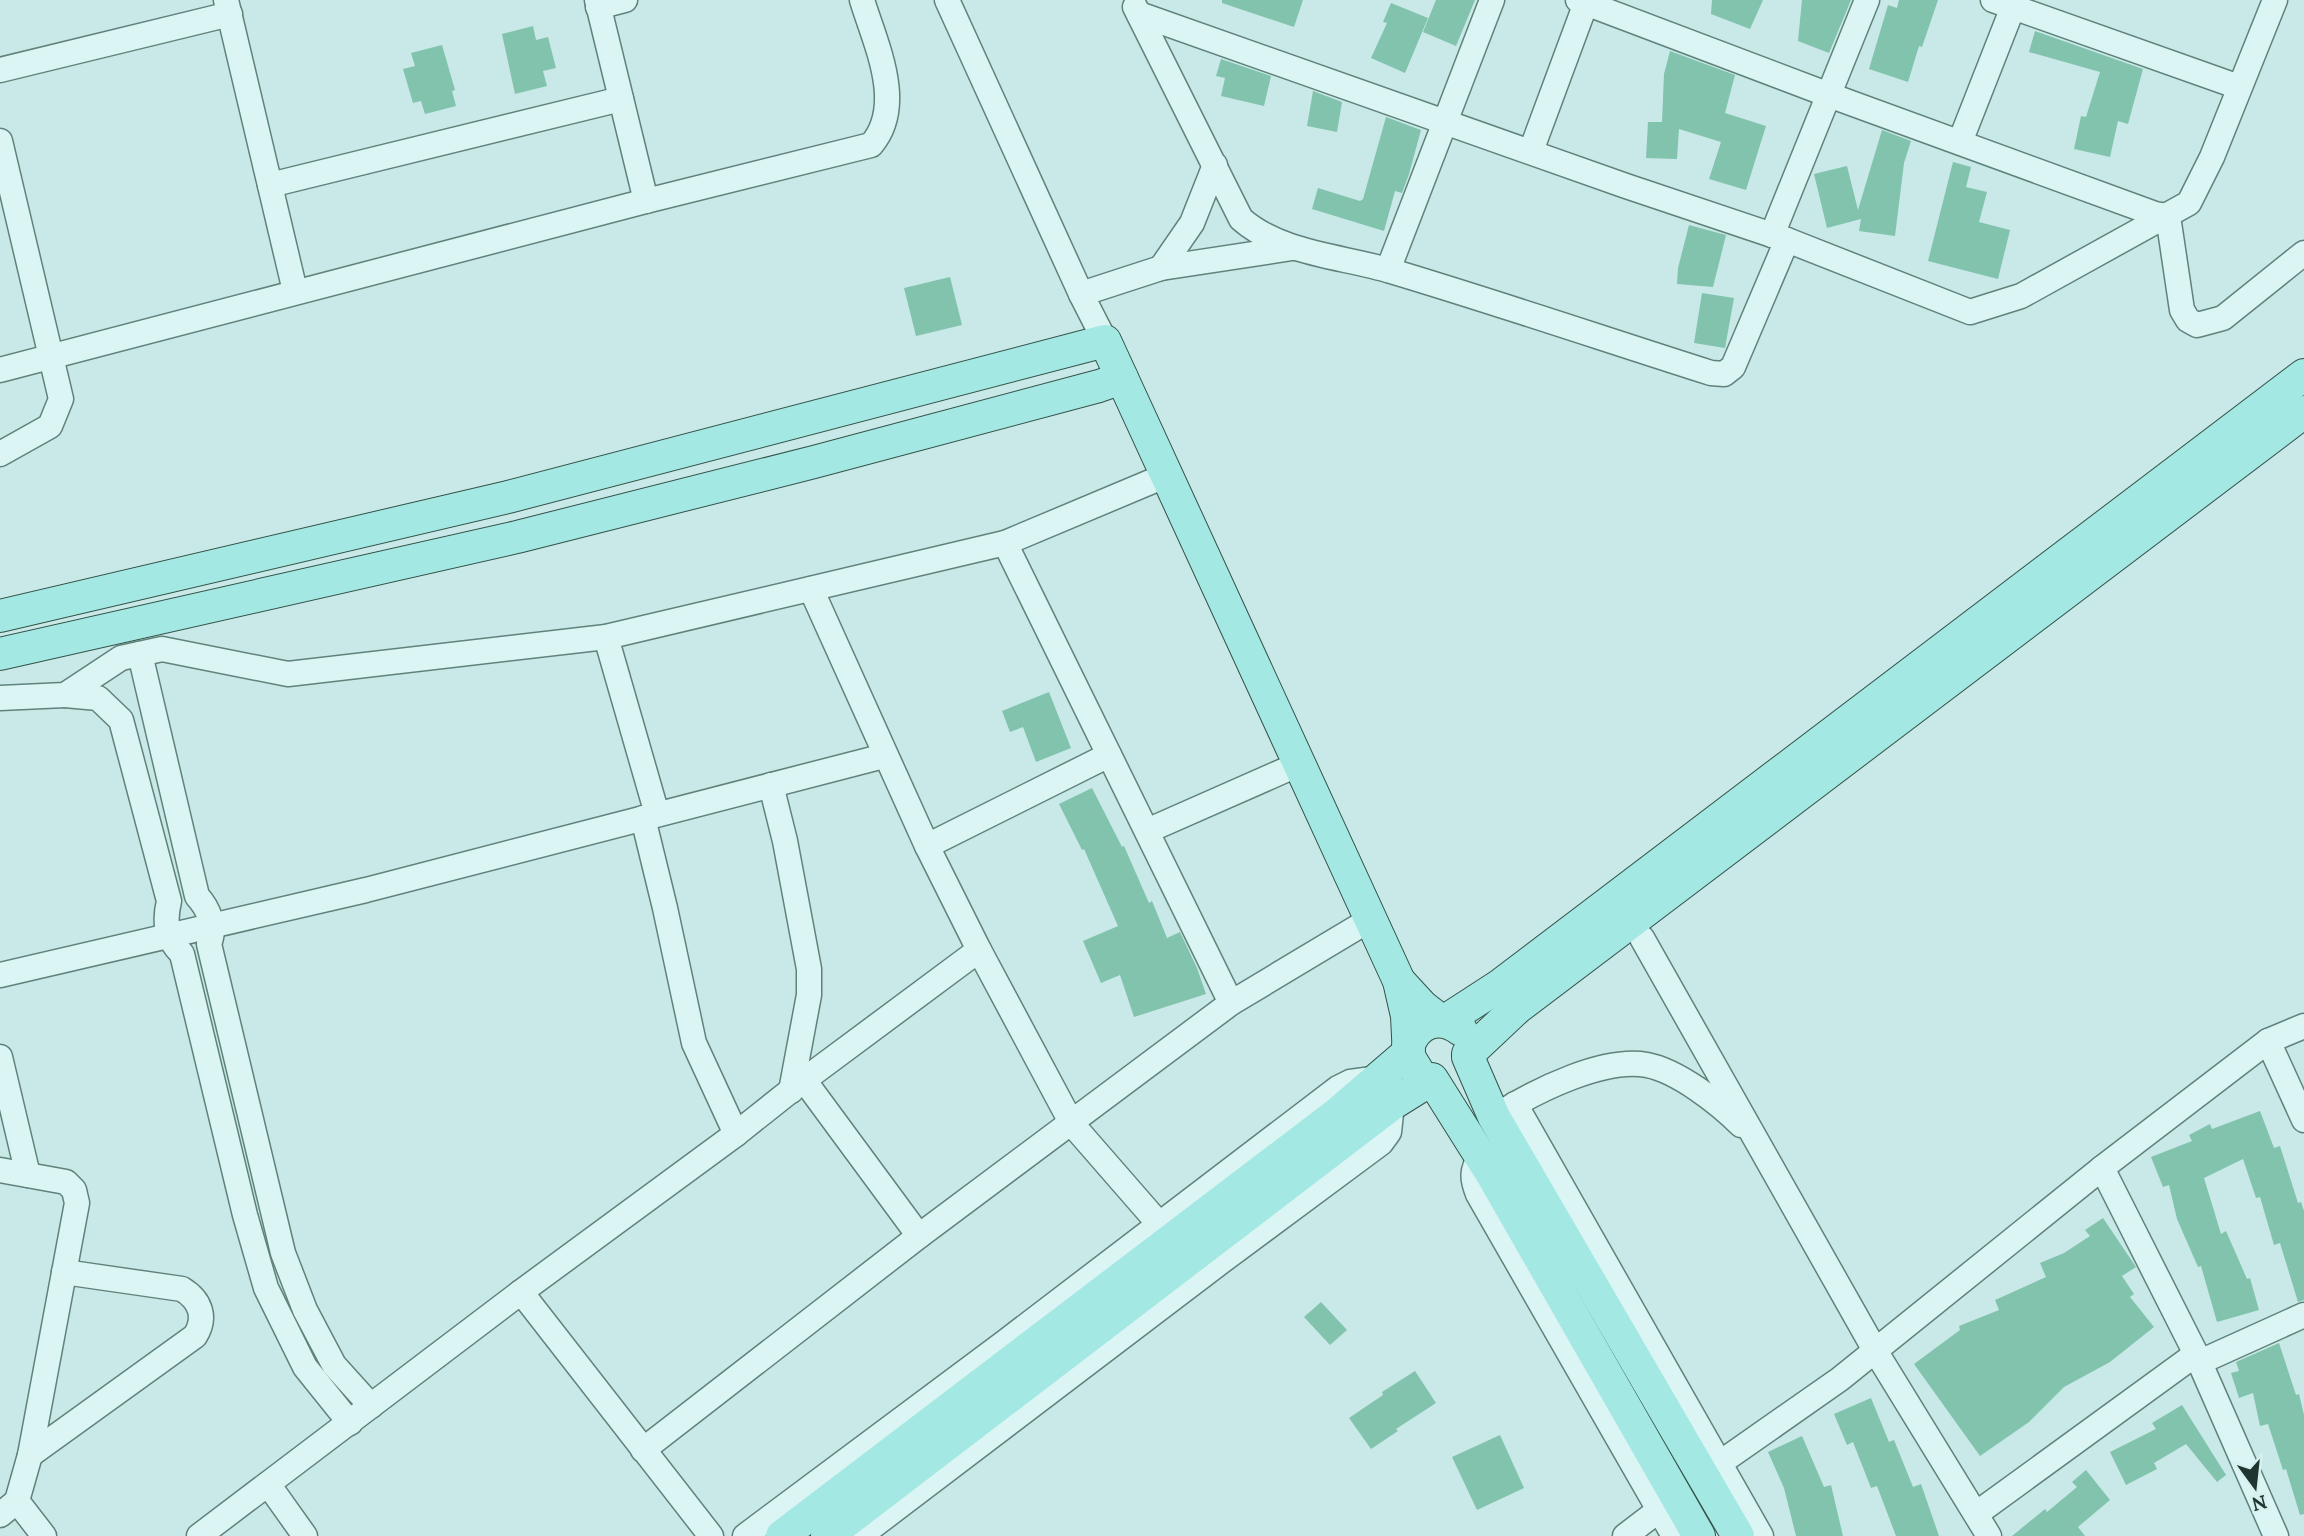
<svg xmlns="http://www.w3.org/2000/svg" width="2304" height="1536" font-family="Lora,serif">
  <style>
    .building { fill: #82c3ad }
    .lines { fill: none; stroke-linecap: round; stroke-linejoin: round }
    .minor-casing { stroke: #5f837b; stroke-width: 27 }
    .major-casing { stroke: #325248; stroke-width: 34 }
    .minor { stroke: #daf5f3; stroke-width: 24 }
    .major { stroke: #a4e8e3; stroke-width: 32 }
  </style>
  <rect width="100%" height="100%" fill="#c8e9e7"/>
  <g class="building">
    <polygon points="1222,0 1303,0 1294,27 1222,3"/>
    <polygon points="1436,0 1475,0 1456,46 1423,32"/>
    <polygon points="1712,0 1763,0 1750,29 1711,14"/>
    <polygon points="1802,0 1851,0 1829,53 1798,41"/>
    <polygon points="1899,0 1938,0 1922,47 1919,46 1908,82 1869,69 1888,5 1897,8"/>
    <polygon points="1391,3 1428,18 1405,73 1371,58 1387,23 1383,22"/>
    <polygon points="533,26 536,40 548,37 556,68 543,71 547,86 515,94 502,34"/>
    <polygon points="2035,31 2143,69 2128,124 2118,121 2110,157 2074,149 2081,116 2086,117 2100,72 2029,52"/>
    <polygon points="442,45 455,90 452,91 456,106 425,114 421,101 413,103 403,69 415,66 411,53"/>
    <polygon points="1670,51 1735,75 1725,113 1766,126 1746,190 1709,179 1721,142 1679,129 1677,159 1646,158 1648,122 1662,122 1664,74"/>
    <polygon points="1221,59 1271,76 1264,106 1221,96 1225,78 1216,76"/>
    <polygon points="1313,91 1342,102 1337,132 1307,126"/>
    <polygon points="1386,117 1421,130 1409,174 1402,193 1395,191 1384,231 1312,209 1318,188 1360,201 1363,199"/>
    <polygon points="1882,130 1911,141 1904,163 1895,236 1859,231 1861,219 1827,228 1814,174 1847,166 1858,210"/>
    <polygon points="1953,162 1971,167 1966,187 1987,192 1979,222 2010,230 1998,279 1928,261"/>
    <polygon points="1689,225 1726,235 1713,287 1677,284 1678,268"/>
    <polygon points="950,277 962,325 916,336 904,288"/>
    <polygon points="1702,293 1734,298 1725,348 1694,343"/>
    <polygon points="1049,692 1071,748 1036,762 1023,727 1010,732 1002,711"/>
    <polygon points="1092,788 1122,847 1124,846 1149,903 1152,901 1167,938 1180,932 1197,968 1206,994 1134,1017 1120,975 1101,983 1083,941 1118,926 1084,849 1082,850 1059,804"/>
    <polygon points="2260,1111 2274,1148 2280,1146 2298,1203 2301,1202 2304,1211 2304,1300 2298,1302 2280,1243 2274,1245 2260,1197 2256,1198 2243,1159 2204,1178 2221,1234 2226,1231 2247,1279 2250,1278 2259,1310 2217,1322 2201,1266 2198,1267 2177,1219 2169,1185 2163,1187 2151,1157 2192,1141 2189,1135 2210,1124 2212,1129"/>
    <polygon points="2103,1218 2136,1267 2122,1276 2134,1294 2130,1297 2154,1327 2110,1362 2064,1387 2029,1422 1980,1456 1914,1364 1960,1330 1959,1326 1999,1310 1995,1300 2046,1277 2040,1263 2064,1253 2090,1236 2085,1230"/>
    <polygon points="1321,1302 1347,1330 1330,1345 1304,1317"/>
    <polygon points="2279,1343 2296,1395 2299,1394 2304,1415 2304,1514 2300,1515 2286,1469 2283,1470 2268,1424 2260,1426 2253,1393 2239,1398 2231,1373 2239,1371 2236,1362"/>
    <polygon points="1415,1371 1436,1403 1396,1429 1398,1431 1371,1449 1349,1418 1383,1395 1382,1392"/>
    <polygon points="1871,1398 1889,1442 1894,1440 1913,1487 1921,1484 1939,1536 1896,1536 1877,1486 1871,1488 1853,1442 1847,1445 1834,1414"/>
    <polygon points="2182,1405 2226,1475 2217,1482 2186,1444 2154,1463 2157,1469 2126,1485 2110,1452 2156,1429 2152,1423"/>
    <polygon points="1500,1435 1524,1488 1477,1510 1452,1457"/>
    <polygon points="1802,1436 1824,1487 1831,1485 1843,1536 1796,1536 1784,1488 1768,1452"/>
    <polygon points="2086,1470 2110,1500 2078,1527 2085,1536 2012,1536 2045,1509 2047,1512 2077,1487 2072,1482"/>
  </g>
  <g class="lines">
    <g class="minor-casing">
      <g id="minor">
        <polyline points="226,0 295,291"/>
        <polyline points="597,0 646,201"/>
        <polyline points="947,0 1081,294 1105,341"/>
        <polyline points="1578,0 1829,95 2155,214 2168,216"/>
        <polyline points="1993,0 2239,87"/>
        <polyline points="598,7 625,0"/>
        <path d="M1135,7L1241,219C1281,254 1341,256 1391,271C1498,303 1604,339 1711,373L1724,374L1733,367L1787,240"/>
        <polyline points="1139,14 1626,186 1787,240 1970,312 2021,296 2189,203 2212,157 2275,0"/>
        <polyline points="0,70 230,14"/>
        <polyline points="0,141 61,399 50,426 0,454"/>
        <polyline points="1960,142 2013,7"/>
        <polyline points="1531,151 1587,0"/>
        <polyline points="270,185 621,99"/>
        <polyline points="2168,216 2182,310 2188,320 2197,325 2223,318 2304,253"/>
        <polyline points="1772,235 1867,0"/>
        <polyline points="1161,268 1192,223 1215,165"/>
        <polyline points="1388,270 1492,0"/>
        <polyline points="1081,294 1161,268 1292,248"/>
        <path d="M0,370L646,201L871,145C906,105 875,43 862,0"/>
        <polyline points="1005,543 1231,1003"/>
        <polyline points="811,589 927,846 979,950 1072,1124 1160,1225"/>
        <polyline points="606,637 657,814"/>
        <path d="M140,654L197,896C209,909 216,927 209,944L283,1253L305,1310L334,1365L371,1406"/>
        <path d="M65,695L98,698L121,720L169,901C164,922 166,938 182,954L245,1215L266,1288L305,1367L350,1423"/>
        <polyline points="0,698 65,695 121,658 162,649 288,674 606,637 1005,543 1167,475"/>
        <polyline points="771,785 785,841 809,969 809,995 791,1091"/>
        <polyline points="643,818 665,908 694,1043 736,1134"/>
        <polyline points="1147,831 1299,764"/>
        <polyline points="927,846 1109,755"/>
        <polyline points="1642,938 1876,1352 1989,1536"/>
        <polyline points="0,975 366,890 884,756"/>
        <polyline points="2268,1041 2304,1026"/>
        <polyline points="0,1057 28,1175"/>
        <polyline points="804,1080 919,1236"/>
        <polyline points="1515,1104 1761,1536"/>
        <path d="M1502,1112C1538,1090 1604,1057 1647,1065C1678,1071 1719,1103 1741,1125"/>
        <path d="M1481,1156C1471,1170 1472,1179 1478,1194L1674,1536"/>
        <polyline points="2102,1168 2196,1354 2276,1536"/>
        <polyline points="0,1170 66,1182 74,1190 77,1203 30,1455 17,1501 0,1515"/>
        <polyline points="521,1292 711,1536"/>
        <polyline points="2200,1362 2304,1315"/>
        <polyline points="643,1450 919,1236 1231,1003 1371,919"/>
        <path d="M30,1455L195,1336C207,1317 200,1300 182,1289L64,1272"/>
        <polyline points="1720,1463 1840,1379 2102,1168 2268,1041 2304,1120"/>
        <polyline points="268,1484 305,1536"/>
        <polyline points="17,1501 44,1536"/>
        <polyline points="1976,1514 2196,1354"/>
        <polyline points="199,1536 521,1292 736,1134 804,1080 979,950"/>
        <polyline points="745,1536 1005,1342 1338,1088 1350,1082 1380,1078"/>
        <polyline points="860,1536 1222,1261 1381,1143 1389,1132 1392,1104"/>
        <polyline points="1625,1536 1659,1510"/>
      </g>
    </g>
    <g class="major-casing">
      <g id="major">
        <polyline points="0,616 508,497 1105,341 1399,981"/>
        <polyline points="0,654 517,537 814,462 1099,386 1122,378"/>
        <polyline points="1445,1021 1499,986 2304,375"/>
        <path d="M1408,1047C1417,1021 1440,1014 1461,1030"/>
        <polyline points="1468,1054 1517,1008 2304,412"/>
        <polyline points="1468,1057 1494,1117 1738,1536"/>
        <polyline points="1417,1070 1409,1057 1407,1016 1399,981 1423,1007 1441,1021"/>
        <polyline points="782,1536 1338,1113 1409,1052"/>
        <polyline points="827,1536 1392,1104 1432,1079 1493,1176 1699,1536"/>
      </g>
    </g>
    <use href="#minor" class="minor"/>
    <use href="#major" class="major"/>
  </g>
  <g transform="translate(2255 1487) rotate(165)" stroke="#d6f2f0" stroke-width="5" paint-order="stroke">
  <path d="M0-5L12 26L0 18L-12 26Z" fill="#213530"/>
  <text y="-10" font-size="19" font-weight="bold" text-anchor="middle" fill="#213530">N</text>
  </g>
</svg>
